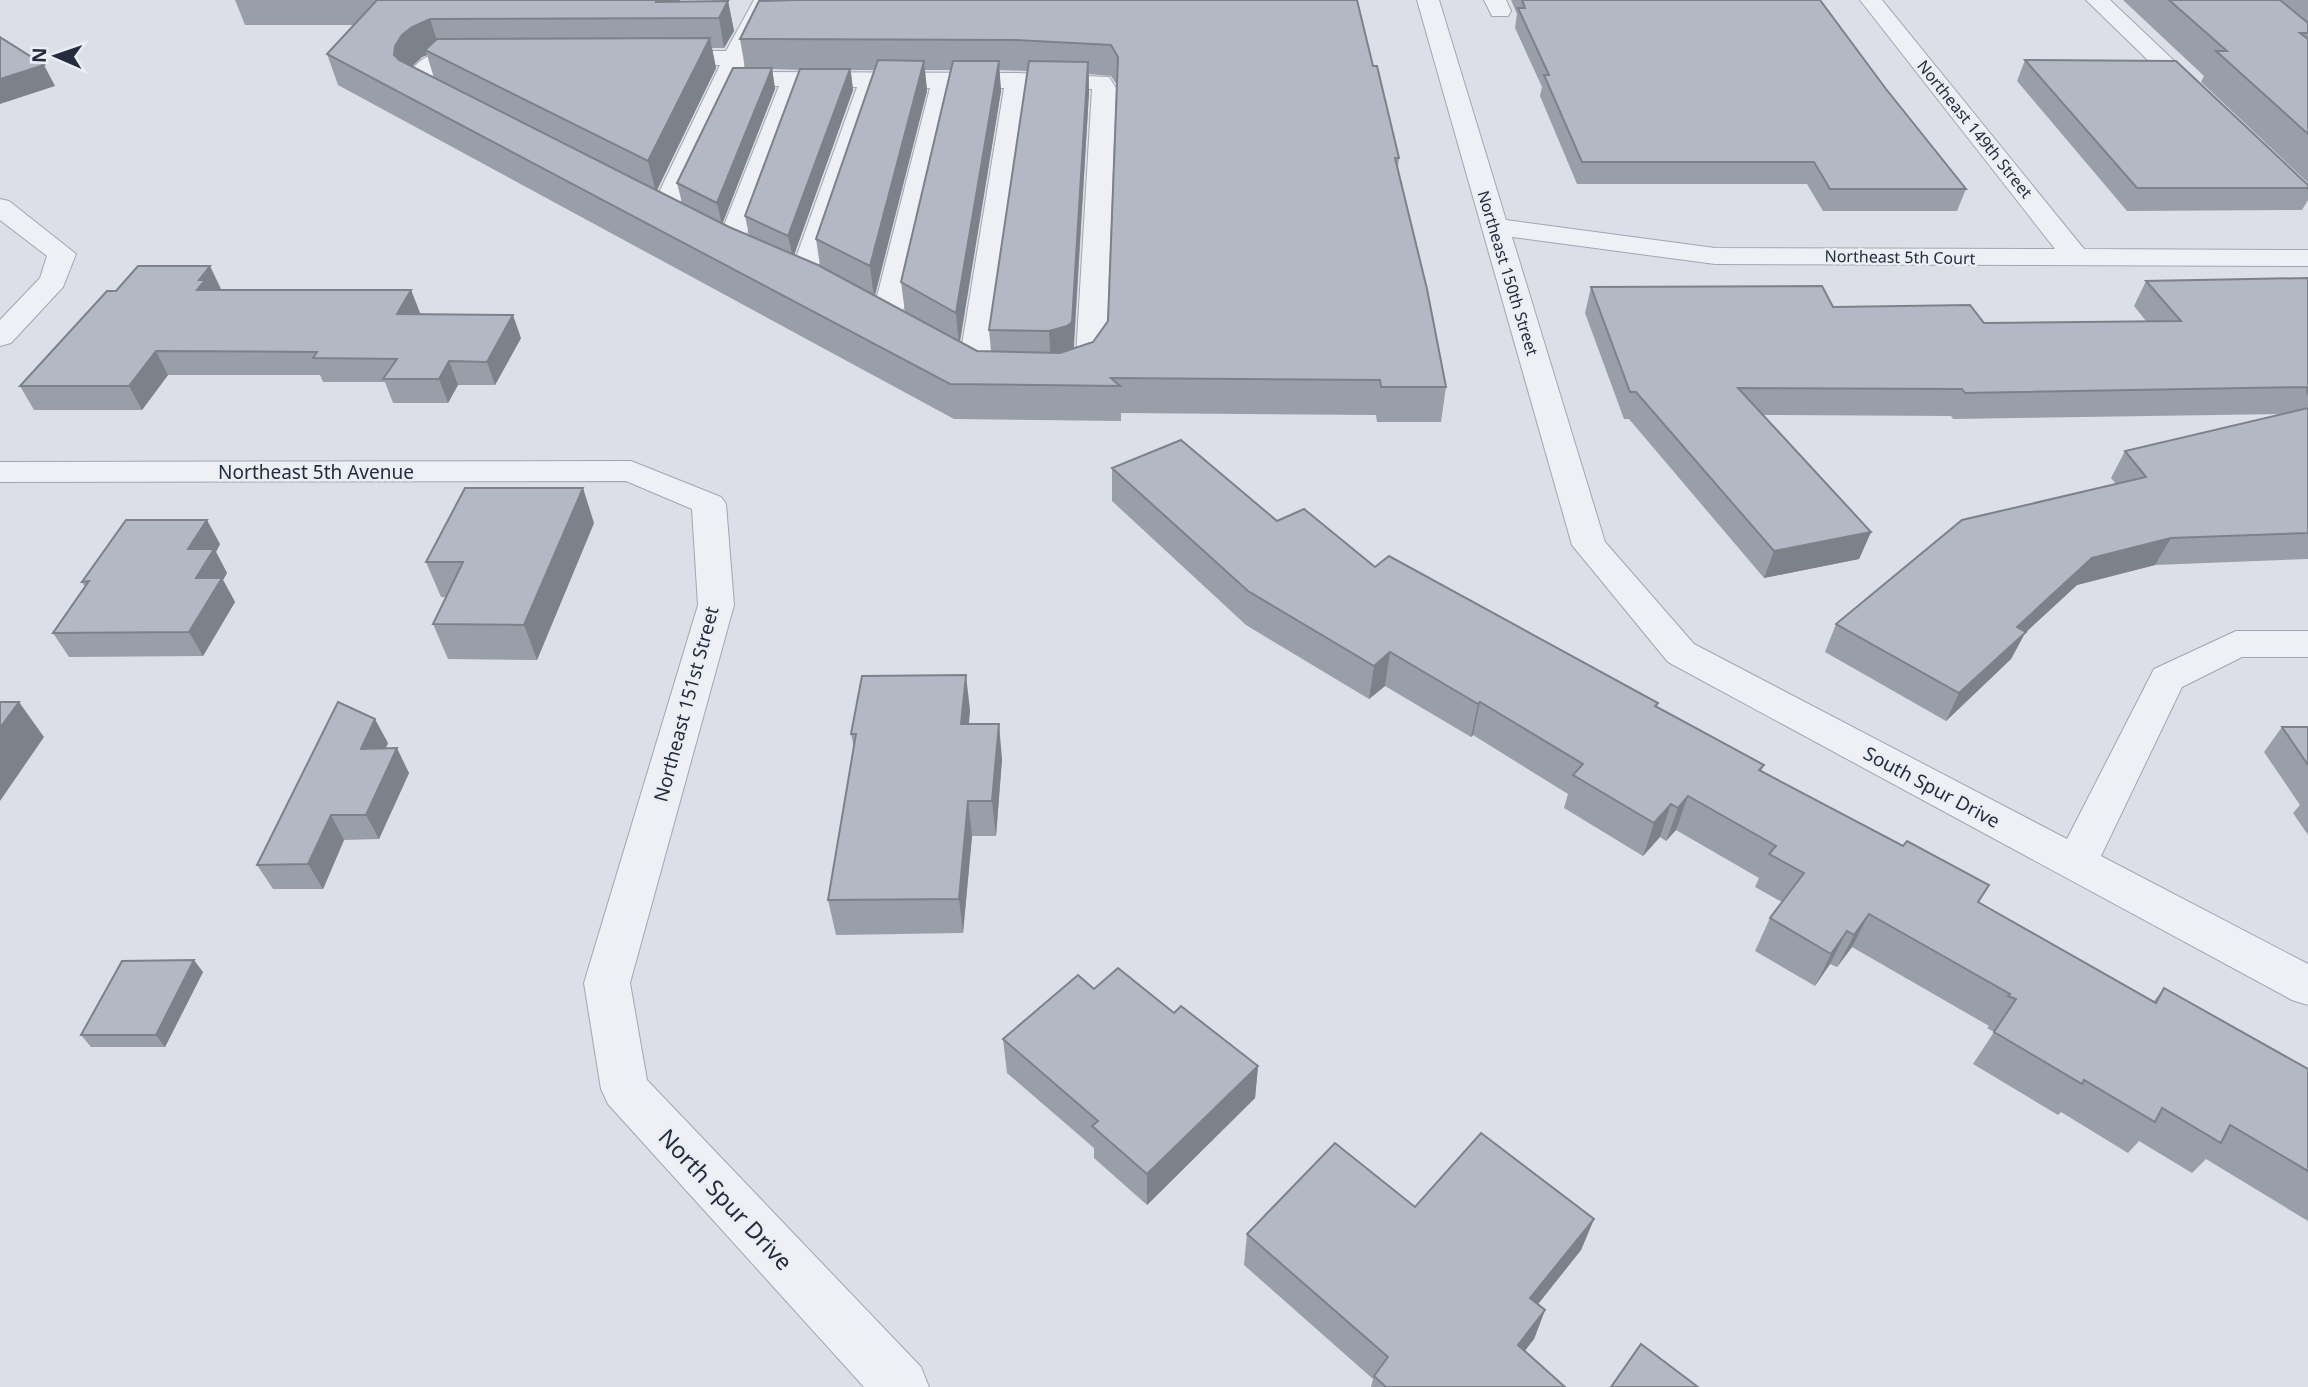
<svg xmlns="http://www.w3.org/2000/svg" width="2308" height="1387" font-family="'Noto Sans',sans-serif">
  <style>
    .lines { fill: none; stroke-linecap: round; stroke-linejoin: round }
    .minor-casing { stroke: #a1a6b1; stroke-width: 2 }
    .minor { fill: #eef0f5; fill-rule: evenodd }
    .wall { fill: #9a9ea9; fill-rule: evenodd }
    .shaded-wall { fill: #7d8189 }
    .building { fill: #b3b8c4; stroke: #7d8189; stroke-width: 2 }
    .labels { text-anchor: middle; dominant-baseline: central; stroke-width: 5; stroke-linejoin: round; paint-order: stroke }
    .far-street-label { font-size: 16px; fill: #252c3e; stroke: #ebeef5 }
    .street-label { font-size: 19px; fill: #252c3e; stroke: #ebeef5 }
    .near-street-label { font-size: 23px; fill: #252c3e; stroke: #ebeef5 }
  </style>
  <rect width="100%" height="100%" fill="#dcdfe7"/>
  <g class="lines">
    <g class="minor-casing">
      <g id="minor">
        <path d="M754,0H776L741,72L1017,73L1109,77L1116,88L1106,356L1093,375L1060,385L1049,383L1045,376C1053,364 1068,367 1076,356L1092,89L1028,88L988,369L984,375L973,378L962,375L958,369L1004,88H954L901,320L896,326L886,329L876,326L871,320L930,88L880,87L813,283L803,286L793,283L789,277L857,87H802L741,249L731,251L721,249L717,243L779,86H735L677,209L673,215L664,217L655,215L651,209L720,65H662L654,63L650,58L654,53L662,51H726Z"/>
        <polygon points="1417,0 1439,0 1506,220 1715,248 2055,249 1860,0 1882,0 2084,249 2308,250 2308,266 1715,264 1512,237 1605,542 1694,644 2067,839 2154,669 2236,631 2308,631 2308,657 2242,657 2182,687 2101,856 2308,964 2308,1005 2292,1000 1668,662 1572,545"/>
        <polygon points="1484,0 1506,0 1511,11 1508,16 1492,16"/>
        <polygon points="2086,0 2110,0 2208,93 2212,98 2208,103 2200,105 2192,103"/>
        <path d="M479,51L487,53L491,58L487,63L446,66L431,77V81L463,97L466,102L463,107C444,112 426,97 411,89C400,73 425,54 440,52C453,50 466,51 479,51Z"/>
        <polygon points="0,199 9,201 76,254 63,287 11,343 0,346 0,320 40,278 47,256 0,220"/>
        <polygon points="631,461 721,497 726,504 734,605 630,983 647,1080 921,1367 929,1387 864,1387 608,1104 601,1089 584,983 698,605 692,509 626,481 0,482 0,462"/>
      </g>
    </g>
    <use href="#minor" class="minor"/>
  </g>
  <g class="wall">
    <path d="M235,0H680L679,2L728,1L734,31L724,48H712L716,68L657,190L682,203L677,183L745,68L740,39L759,1L1373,66L1399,158L1398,167L1446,387L1441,422H1377L1376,415L1121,413V421L954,419L338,85L327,54L354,25H245ZM427,55L434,78L412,67L422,57ZM772,69L800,70L745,216L749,235L722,223L775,89ZM851,70H875L816,239L820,266L794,255L853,90ZM925,70H951L901,282L905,312L875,296L927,91ZM999,70L1027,71L989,330L991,351H977L960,342L1001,91ZM1089,74L1111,76L1117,85L1108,321L1093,342L1074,348L1089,92Z"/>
    <polygon points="1511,0 1820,0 1886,89 1966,189 1957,211 1823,211 1807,184 1577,184 1540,96 1542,87 1515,28 1517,14"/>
    <polygon points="2123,0 2308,0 2308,183 2201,82 2204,76"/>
    <polygon points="2025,60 2308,185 2308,200 2302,210 2127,211 2017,81"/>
    <polygon points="2308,278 2308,559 2155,565 2077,585 2025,633 2011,659 1946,721 1825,652 1836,624 2116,484 2111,478 2125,451 2282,414 1953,419 1951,416 1762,415 1871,532 1859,559 1764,578 1629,419 1624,419 1585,313 1591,287 1833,307 1984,323 2146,321 2134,306 2146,281"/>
    <polygon points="221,289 220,290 411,290 420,313 521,338 495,385 458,385 448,403 393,403 385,382 323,382 320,375 168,375 142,410 34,410 20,386"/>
    <polygon points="1112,468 1277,521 1658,703 1657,707 1764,765 1761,771 1903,846 1989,885 1979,902 2154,1001 2164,988 2308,1069 2308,1221 2206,1159 2192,1173 2139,1141 2128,1153 2061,1112 2058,1115 1973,1064 1994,1032 1987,1028 1989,1026 1852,947 1837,967 1830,964 1815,986 1755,951 1770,918 1782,902 1755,887 1759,878 1676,830 1666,841 1660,837 1643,856 1564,808 1568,794 1473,735 1471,737 1385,686 1369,699 1246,625 1112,501"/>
    <polygon points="594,523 537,660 448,659 433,624 446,597 441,597 426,562"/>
    <polygon points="220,544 216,552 227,573 223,580 235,602 203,656 69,657 53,633 85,587 82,582"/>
    <polygon points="970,710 969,724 1002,759 996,836 972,836 963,933 836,935 828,900 854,748 851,734"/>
    <polygon points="2282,727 2308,727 2308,835 2293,813 2300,805 2264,752"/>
    <polygon points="388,743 385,749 409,773 379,839 344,840 323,889 273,889 257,865"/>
    <polygon points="203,972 165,1047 91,1047 81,1035"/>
    <polygon points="1094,989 1174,1013 1258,1066 1255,1098 1147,1205 1094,1158 1094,1148 1007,1073 1003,1039"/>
    <polygon points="1415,1207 1594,1219 1581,1250 1538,1304 1545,1310 1534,1339 1524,1351 1565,1387 1371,1387 1373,1379 1244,1265 1247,1234"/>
  </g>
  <g class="shaded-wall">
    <polygon points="657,0 680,0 670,18 656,2"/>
    <polygon points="728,1 734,31 724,48 719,18"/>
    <polygon points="430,19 440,49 425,50 427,55 422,57 412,66 406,77 394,55 395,46 402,35 412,27"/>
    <polygon points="710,38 716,68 656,192 648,161"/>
    <polygon points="924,61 927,91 874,298 870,266"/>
    <polygon points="999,61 1001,91 959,346 956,313"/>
    <polygon points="1088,62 1089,92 1073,355 1051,364 1049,331"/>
    <polygon points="44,65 55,86 0,104 0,79"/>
    <polygon points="772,68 775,89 722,225 717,203"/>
    <polygon points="850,69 853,90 793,258 788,236"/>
    <polygon points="210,266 221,289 213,298 197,290 199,280"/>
    <polygon points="411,290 420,313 397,314"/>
    <polygon points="513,315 521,338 495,385 487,362"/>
    <polygon points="156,351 168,375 142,410 129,386"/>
    <polygon points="449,361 458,385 448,403 439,379"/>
    <polygon points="583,488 594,523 537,660 524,625"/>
    <polygon points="207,520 220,544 216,552 227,573 223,580 235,602 203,656 189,632 196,578 188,549"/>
    <polygon points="1871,532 1859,559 1764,578 1774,551"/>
    <polygon points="2171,538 2155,565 2077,585 2025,633 2011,659 1946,721 1959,693 2017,627 2092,558"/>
    <polygon points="1390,652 1385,686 1369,699 1374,666"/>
    <polygon points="966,675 970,710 965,759 961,724"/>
    <polygon points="19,702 44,737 0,801 0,728"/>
    <polygon points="1480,702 1473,735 1471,737 1478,704"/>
    <polygon points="375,719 388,743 374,774 361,749"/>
    <polygon points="999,724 1002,759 996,836 992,801"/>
    <polygon points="397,748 409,773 379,839 366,815"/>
    <polygon points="1688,796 1676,830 1666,841 1678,808"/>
    <polygon points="968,801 972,836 963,933 959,899"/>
    <polygon points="1671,804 1660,837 1643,856 1654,823"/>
    <polygon points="331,815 344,840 323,889 308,864"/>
    <polygon points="1869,914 1852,947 1837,967 1854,935"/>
    <polygon points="1847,931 1830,964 1815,986 1831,954"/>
    <polygon points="194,960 203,972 165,1047 156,1035"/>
    <polygon points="1258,1066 1255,1098 1147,1205 1147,1174"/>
    <polygon points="1594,1219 1581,1250 1519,1328 1530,1298"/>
    <polygon points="1545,1310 1534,1339 1507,1374 1518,1345"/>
  </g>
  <g class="building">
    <polygon points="377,0 657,0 656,2 728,1 719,18 430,19 412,27 402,35 395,46 394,55 399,60 729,227 818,265 977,351 1060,353 1093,342 1108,321 1118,57 1111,45 1015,40 740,39 759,1 794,0 1357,0 1373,66 1377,66 1399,158 1395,158 1427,289 1446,387 1381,387 1380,380 1111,378 1120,386 950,384 327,54"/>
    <polygon points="1522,0 1820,0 1886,89 1966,189 1830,189 1814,162 1582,162 1544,75 1549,75 1518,8 1525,8"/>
    <polygon points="2169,0 2280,0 2308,23 2308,33 2300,33 2308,39 2308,134 2216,51 2227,51"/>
    <polygon points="0,37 44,65 0,79"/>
    <polygon points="710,38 648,161 425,50 437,39"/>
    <polygon points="878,60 924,61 870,266 816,239"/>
    <polygon points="2025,60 2176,61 2308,185 2308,188 2137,188"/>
    <polygon points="953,61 999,61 956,313 901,282"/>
    <polygon points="1029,61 1088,62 1072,322 1067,326 1049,331 989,330"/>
    <polygon points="733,68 772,68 717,203 677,183"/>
    <polygon points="800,69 850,69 788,236 745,216"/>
    <polygon points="138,266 210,266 199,280 205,280 197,290 411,290 397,314 513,315 487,362 449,361 439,379 383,379 397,359 313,358 317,352 156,351 129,386 20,386 107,291 116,291"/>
    <polygon points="2308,278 2308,395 2307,387 1965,393 1962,389 1738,388 1871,532 1774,551 1636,392 1630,392 1591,287 1822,286 1833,307 1970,305 1984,323 2181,321 2146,281"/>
    <polygon points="2308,408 2308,533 2171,538 2092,558 2017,627 2026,632 1959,693 1836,624 1962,520 2146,477 2125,451"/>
    <polygon points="1181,440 1277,521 1304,509 1375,567 1389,556 1658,703 1655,706 1764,765 1759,770 1903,846 1907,841 1989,885 1978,902 2156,1003 2164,988 2308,1069 2308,1171 2230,1125 2221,1143 2162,1108 2155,1122 2084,1080 2082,1084 1994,1032 2016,999 2008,996 2010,994 1869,914 1854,935 1847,931 1831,954 1770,918 1804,873 1769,854 1776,846 1688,796 1678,808 1671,804 1654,823 1573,775 1583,764 1480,702 1478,704 1390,652 1374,666 1248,591 1112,468"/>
    <polygon points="465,488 583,488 524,625 433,624 463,562 426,562"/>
    <polygon points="126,520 207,520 188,549 214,549 196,578 222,578 189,632 53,633 89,581 82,582"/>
    <polygon points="966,675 961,724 999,724 992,801 968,801 959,899 828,900 856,734 851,734 862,676"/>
    <polygon points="0,702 19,702 0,728"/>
    <polygon points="338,702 375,719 361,749 397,748 366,815 331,815 308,864 257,865"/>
    <polygon points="2282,727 2308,727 2308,765"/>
    <polygon points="194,960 156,1035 81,1035 122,961"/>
    <polygon points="1118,968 1174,1013 1181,1006 1258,1066 1147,1174 1092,1126 1098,1121 1003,1039 1078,975 1094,989"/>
    <polygon points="1481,1133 1594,1219 1530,1298 1545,1310 1518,1345 1565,1387 1386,1387 1374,1376 1388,1357 1247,1234 1335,1143 1415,1207"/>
    <polygon points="1641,1344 1698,1387 1611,1387"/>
  </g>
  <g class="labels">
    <g class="far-street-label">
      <text transform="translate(1975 129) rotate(51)">Northeast 149th Street</text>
      <text transform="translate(1900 257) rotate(1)">Northeast 5th Court</text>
      <text transform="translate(1508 273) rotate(73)">Northeast 150th Street</text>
    </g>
    <g class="street-label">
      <text x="316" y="472">Northeast 5th Avenue</text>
      <text transform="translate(686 704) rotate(-75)">Northeast 151st Street</text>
      <text transform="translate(1932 787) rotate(28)">South Spur Drive</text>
    </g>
    <g class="near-street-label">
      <text transform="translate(726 1199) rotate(47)">North Spur Drive</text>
    </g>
  </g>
  <g transform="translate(56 56) rotate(272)" stroke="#ebeef5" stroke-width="5" paint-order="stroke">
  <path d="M0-5L12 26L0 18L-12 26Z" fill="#252c3e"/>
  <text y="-10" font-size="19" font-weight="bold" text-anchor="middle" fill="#252c3e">N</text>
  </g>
</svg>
